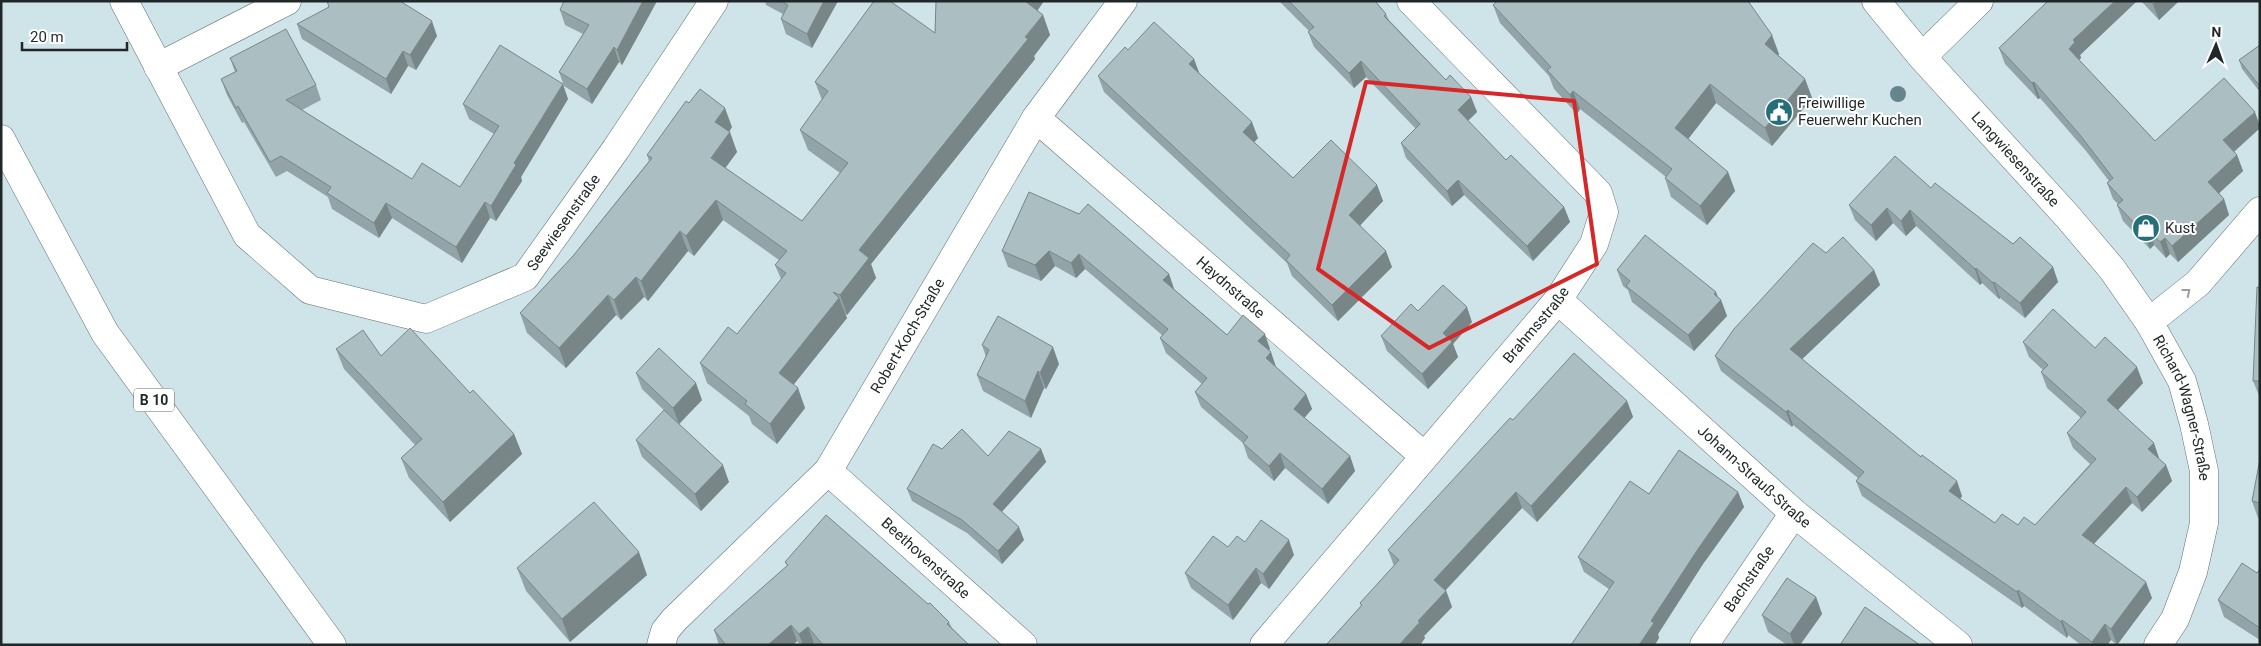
<svg xmlns="http://www.w3.org/2000/svg" width="2261" height="646" font-family="Roboto,sans-serif">
  <style>
    .lines { fill: none; stroke-linecap: round; stroke-linejoin: round }
    .street-casing { stroke: #5e7175; stroke-width: 29 }
    .primary-casing { stroke: #5e7175; stroke-width: 29 }
    .street { stroke: #fff; stroke-width: 28 }
    .primary { stroke: #fff; stroke-width: 28 }
    .tree { fill: #65858c }
    .wall { fill: #93a4a8 }
    .shaded-wall { fill: #788688 }
    .building { fill: #abbfc3; stroke: #788688 }
    .oneway { stroke: #9a9e9e }
    .marked { fill: none; stroke: #d62828; stroke-width: 4; stroke-linejoin: round }
    .labels { text-anchor: middle; dominant-baseline: central; stroke-width: 4; stroke-linejoin: round; paint-order: stroke }
    .shield { fill: #fff; stroke: #626868; stroke-width: 1 }
    .shield-label { font-size: 14px; font-weight: bold; fill: #1f2728 }
    .poi-label { font-size: 15px; fill: #1f2728; stroke: #fff; text-anchor: start }
    .street-label { font-size: 15px; fill: #1f2728; stroke: #fff }
  </style>
  <rect width="100%" height="100%" fill="#cfe4e9"/>
  <g class="lines">
    <g class="street-casing">
      <g id="street">
        <path id="s1" d="M124,1L247,235L310,290L426,319L525,277L616,149L714,1"/>
        <path id="s2" d="M1876,1L1922,57L2068,217L2112,269L2149,322L2182,381L2194,424L2204,471V523L2193,572L2175,619L2158,645"/>
        <polyline points="1922,57 1979,1"/>
        <polyline points="158,67 287,1"/>
        <path id="s3" d="M1036,118L1424,456"/>
        <path id="s4" d="M1558,300L1794,513L1958,645"/>
        <polyline points="2149,322 2198,283 2260,211"/>
        <path id="s5" d="M828,471L1023,645"/>
        <path id="s6" d="M661,645L665,631L674,620L828,471L1036,118L1123,1"/>
        <path id="s7" d="M1264,645L1558,300L1594,244L1604,212L1598,193L1411,1"/>
        <path id="s8" d="M1704,645L1794,513"/>
      </g>
    </g>
    <g class="primary-casing">
      <polyline id="primary" points="1,139 105,333 332,645"/>
    </g>
    <use href="#street" class="street"/>
    <use href="#primary" class="primary"/>
  </g>
  <circle class="tree" cx="1898" cy="94" r="8"/>
  <g class="wall">
    <polygon points="657,1 622,65 619,62 592,104 564,86 559,72 583,34 565,25 560,10"/>
    <polygon points="765,1 838,1 812,48 786,34 781,19 783,14 766,5"/>
    <polygon points="936,1 1044,1 1037,11 1043,15 1050,35 1034,56 1035,59 871,264 876,278 847,315 845,314 847,318 793,384 805,408 777,444 752,424 749,416 707,383 700,363 737,334 781,279 775,265 779,260 723,220 694,256 688,251 648,301 644,297 621,320 616,315 566,368 527,333 520,313 573,256 649,161 647,155 732,127 729,132 737,152 725,168 802,221 840,173 808,150 800,130 822,100 815,82 935,33"/>
    <polygon points="1279,1 1375,1 1386,14 1389,20 1446,80 1471,97 1477,112 1468,121 1506,160 1564,207 1570,222 1533,261 1464,195 1452,206 1406,158 1401,143 1416,129 1366,77 1354,88 1314,47 1308,32 1309,31"/>
    <polygon points="1497,1 1751,1 1749,4 1779,54 1778,55 1805,79 1812,98 1772,146 1716,103 1688,139 1728,172 1735,191 1707,225 1671,197 1665,178 1666,177 1580,109 1577,114 1554,89 1549,76 1500,23 1493,5"/>
    <polygon points="2048,1 2137,1 2080,55 2081,58 2079,60 2155,141 2260,126 2260,128 2234,152 2237,155 2243,171 2219,193 2224,199 2229,215 2178,262 2170,254 2166,258 2154,245 2150,249 2123,221 2117,205 2118,204 2113,199 2107,183 2109,181 2086,151 2040,98 2038,99 2005,64 1999,48"/>
    <polygon points="2141,1 2179,1 2159,20"/>
    <polygon points="297,24 437,36 416,70 408,66 391,94 302,39"/>
    <polygon points="2260,45 2260,92 2242,69 2239,60"/>
    <polygon points="1128,50 1194,59 1199,74 1258,138 1254,142 1293,178 1377,185 1383,201 1360,225 1392,267 1338,321 1292,276 1287,263 1104,92 1098,76"/>
    <polygon points="230,58 316,85 321,100 302,110 412,179 460,187 494,134 469,119 463,104 568,99 521,177 522,181 496,221 490,218 462,263 392,218 379,238 332,209 328,197 287,171 276,177 244,122 242,123 227,95 221,79 235,72"/>
    <polygon points="1931,188 2013,244 2053,267 2058,282 2025,318 2000,298 1999,299 1982,283 1980,285 1916,226 1906,236 1893,223 1876,241 1855,220 1849,205"/>
    <polygon points="1029,192 1169,274 1174,289 1227,335 1270,349 1269,350 1276,367 1306,394 1312,409 1304,418 1350,456 1355,471 1328,504 1285,468 1274,481 1248,458 1243,443 1201,407 1195,392 1202,384 1166,353 1160,338 1162,335 1085,269 1076,278 1055,266 1041,281 1008,267 1002,251"/>
    <polygon points="1826,253 1874,270 1880,285 1802,359 1962,496 1960,499 1995,523 2018,525 2035,525 2090,464 2073,448 2067,433 2081,418 2047,388 2041,372 2043,370 2029,357 2023,342 2095,348 2143,383 2118,410 2159,458 2159,459 2166,465 2172,481 2142,512 2132,503 2094,544 2152,598 2117,645 2111,640 2107,645 2081,645 2068,635 2067,638 2024,606 2022,608 1862,496 1856,481 1858,478 1793,425 1792,427 1721,371 1715,356"/>
    <polygon points="1617,270 1718,297 1721,300 1727,316 1694,351 1632,302 1628,290 1623,286"/>
    <polygon points="2260,287 2260,398 2253,381"/>
    <polygon points="1418,311 1472,322 1453,344 1458,357 1428,389 1387,351 1381,336"/>
    <polygon points="982,345 1059,364 1046,389 1044,388 1031,418 983,391 977,375 986,357"/>
    <polygon points="336,349 381,356 470,393 514,434 522,454 450,522 409,478 401,458 415,445 344,369"/>
    <polygon points="636,373 702,400 679,424 729,482 701,511 642,457 636,440 670,416 642,389"/>
    <polygon points="1627,401 1633,417 1537,522 1522,508 1446,590 1452,607 1424,636 1425,638 1420,645 1326,645 1361,606 1360,603 1394,566 1388,550 1513,420"/>
    <polygon points="942,449 988,456 1041,449 1046,462 1002,512 1024,540 1002,564 967,533 912,501 907,489"/>
    <polygon points="2260,459 2260,518 2258,518 2252,501"/>
    <polygon points="1738,492 1744,507 1703,564 1658,634 1659,638 1609,589 1584,572 1578,557 1649,494"/>
    <polygon points="1245,542 1294,555 1269,589 1261,583 1233,620 1191,588 1185,573 1228,547"/>
    <polygon points="785,562 928,604 949,622 952,628 969,645 815,645 814,643 812,645 800,645 797,641 793,645 719,645 714,630 787,566"/>
    <polygon points="517,568 647,575 570,642 526,591"/>
    <polygon points="2260,569 2260,640 2224,617 2218,600 2257,573"/>
    <polygon points="1816,597 1822,614 1800,645 1787,645 1768,632 1762,615"/>
  </g>
  <g class="shaded-wall">
    <polygon points="643,1 657,1 622,65 617,50"/>
    <polygon points="824,1 838,1 812,48 807,34"/>
    <polygon points="1024,1 1044,1 1031,20"/>
    <polygon points="2115,1 2137,1 2080,55 2081,58 2074,64 2069,49 2073,40"/>
    <polygon points="2156,1 2179,1 2159,20 2153,4"/>
    <polygon points="1043,15 1050,35 1034,56 1035,59 871,264 876,278 847,315 840,295 859,250"/>
    <polygon points="432,21 437,36 416,70 410,55"/>
    <polygon points="1772,35 1779,54 1772,63 1765,44"/>
    <polygon points="614,47 619,62 592,104 587,89"/>
    <polygon points="403,51 408,66 391,94 386,79"/>
    <polygon points="1194,59 1200,75 1189,64"/>
    <polygon points="1361,61 1366,77 1354,88 1349,73"/>
    <polygon points="1805,79 1812,98 1772,146 1765,128"/>
    <polygon points="2034,82 2040,98 2038,99 2032,83"/>
    <polygon points="563,84 568,99 521,177 522,181 496,221 491,206 514,163"/>
    <polygon points="1710,84 1716,103 1682,147 1675,128"/>
    <polygon points="1573,91 1580,109 1577,114 1570,95"/>
    <polygon points="1471,97 1477,112 1463,125 1458,110"/>
    <polygon points="725,108 732,127 722,142 715,122"/>
    <polygon points="2255,112 2260,126 2260,128 2229,156 2223,140"/>
    <polygon points="1252,122 1258,138 1249,148 1243,132"/>
    <polygon points="730,132 737,152 718,178 711,158"/>
    <polygon points="2237,155 2243,171 2214,198 2208,182"/>
    <polygon points="1728,172 1735,191 1707,225 1700,206"/>
    <polygon points="1458,180 1464,195 1452,206 1447,191"/>
    <polygon points="1377,185 1383,201 1355,231 1349,215"/>
    <polygon points="2224,199 2229,215 2178,262 2172,246"/>
    <polygon points="716,200 723,220 694,256 686,236"/>
    <polygon points="485,202 490,218 462,263 456,247"/>
    <polygon points="386,203 392,218 379,238 374,223"/>
    <polygon points="1564,207 1570,222 1533,261 1527,246"/>
    <polygon points="1887,208 1893,223 1876,241 1871,225"/>
    <polygon points="1910,210 1916,226 1906,236 1901,221"/>
    <polygon points="2148,229 2154,245 2150,249 2144,233"/>
    <polygon points="680,231 688,251 648,301 641,281"/>
    <polygon points="2165,238 2170,254 2166,258 2160,242"/>
    <polygon points="1049,251 1055,266 1041,281 1035,265"/>
    <polygon points="1386,251 1392,267 1338,321 1332,305"/>
    <polygon points="1079,254 1085,269 1076,278 1071,263"/>
    <polygon points="2053,267 2058,282 2025,318 2020,303"/>
    <polygon points="1976,268 1982,283 1980,285 1975,269"/>
    <polygon points="1874,270 1880,285 1796,365 1790,349"/>
    <polygon points="1169,274 1174,289 1168,295 1163,280"/>
    <polygon points="636,277 644,297 621,320 614,300"/>
    <polygon points="1994,282 2000,298 1999,299 1993,283"/>
    <polygon points="1716,292 1720,302 1721,300 1727,316 1694,351 1688,335"/>
    <polygon points="608,295 616,315 566,368 559,348"/>
    <polygon points="839,298 847,318 787,393 779,373"/>
    <polygon points="1467,307 1472,322 1453,344 1458,357 1428,389 1422,374 1443,333"/>
    <polygon points="1265,334 1270,349 1263,356 1258,341"/>
    <polygon points="1053,347 1059,364 1046,389 1040,373"/>
    <polygon points="1271,352 1276,367 1266,358"/>
    <polygon points="2137,367 2143,383 2113,415 2107,400"/>
    <polygon points="1038,371 1044,388 1031,418 1025,401"/>
    <polygon points="696,383 702,400 679,424 673,408"/>
    <polygon points="798,388 805,408 777,444 770,424"/>
    <polygon points="1306,394 1312,409 1299,424 1294,409"/>
    <polygon points="1627,401 1633,417 1537,522 1531,506"/>
    <polygon points="1788,410 1793,425 1792,427 1786,412"/>
    <polygon points="514,434 522,454 450,522 443,502"/>
    <polygon points="2154,443 2159,458 2154,464 2148,449"/>
    <polygon points="1041,449 1046,462 998,516 993,504"/>
    <polygon points="1280,453 1285,468 1274,481 1269,466"/>
    <polygon points="1350,456 1355,471 1328,504 1322,489"/>
    <polygon points="723,465 729,482 701,511 695,494"/>
    <polygon points="2166,465 2172,481 2142,512 2137,497"/>
    <polygon points="1957,481 1962,496 1955,506 1949,491"/>
    <polygon points="2126,487 2132,503 2087,551 2082,535"/>
    <polygon points="1516,492 1522,508 1440,596 1434,580"/>
    <polygon points="1738,492 1744,507 1703,564 1658,634 1659,638 1655,645 1639,645 1651,621 1698,549"/>
    <polygon points="1019,527 1024,540 1002,564 998,551"/>
    <polygon points="1289,540 1294,555 1269,589 1263,574"/>
    <polygon points="639,552 647,575 570,642 562,619"/>
    <polygon points="1256,568 1261,583 1233,620 1228,605"/>
    <polygon points="2146,582 2152,598 2117,645 2111,629"/>
    <polygon points="2018,590 2024,606 2022,608 2017,592"/>
    <polygon points="1446,591 1452,607 1424,636 1425,638 1420,645 1399,645 1418,621"/>
    <polygon points="1816,597 1822,614 1800,645 1794,645 1790,634"/>
    <polygon points="2062,620 2068,635 2067,638 2061,622"/>
    <polygon points="2105,624 2111,640 2107,645 2093,645 2092,642"/>
    <polygon points="791,625 797,641 793,645 768,645"/>
    <polygon points="808,627 814,643 812,645 803,645 799,634"/>
  </g>
  <g class="building">
    <polygon points="327,1 400,1 432,21 410,55 403,51 386,79 297,24 329,7"/>
    <polygon points="564,1 643,1 617,50 614,47 587,89 559,72 589,25 560,10"/>
    <polygon points="781,1 824,1 807,34 781,19 788,5"/>
    <polygon points="874,1 890,1 935,33 936,1 1025,1 1043,15 1025,37 1028,39 859,250 869,258 840,295 833,292 839,298 779,373 798,388 770,424 745,404 747,401 700,363 728,327 737,334 786,273 775,265 787,251 716,200 686,236 680,231 641,281 636,277 614,300 608,295 559,348 520,313 573,256 652,158 647,155 686,101 689,103 700,89 725,108 715,122 730,132 711,158 802,221 848,163 800,130 828,91 815,82"/>
    <polygon points="1289,1 1375,1 1386,14 1384,16 1446,80 1450,75 1471,97 1458,110 1506,160 1511,155 1564,207 1527,246 1458,180 1447,191 1401,143 1420,124 1361,61 1349,73 1308,32 1314,27"/>
    <polygon points="1497,1 1748,1 1772,35 1765,44 1805,79 1765,128 1710,84 1675,128 1728,172 1700,206 1665,178 1672,169 1573,91 1570,95 1547,70 1551,67 1493,5"/>
    <polygon points="2048,1 2115,1 2073,40 2075,42 2069,49 2155,141 2224,78 2255,112 2223,140 2237,155 2208,182 2224,199 2172,246 2165,238 2160,242 2148,229 2144,233 2117,205 2123,200 2107,183 2113,178 2080,135 2034,82 2032,83 1999,48"/>
    <polygon points="2150,1 2156,1 2153,4"/>
    <polygon points="1154,22 1194,59 1189,64 1252,122 1243,132 1293,178 1331,140 1377,185 1349,215 1386,251 1332,305 1286,260 1290,255 1098,76 1125,47 1128,50"/>
    <polygon points="286,29 316,85 286,100 412,179 422,163 460,187 499,126 463,104 500,45 563,84 514,163 516,165 491,206 485,202 456,247 386,203 374,223 327,193 331,187 281,156 270,162 238,106 236,108 221,79 237,71 230,58"/>
    <polygon points="2260,45 2260,85 2259,85 2239,60"/>
    <polygon points="1895,156 1931,188 1935,183 2013,244 2020,237 2053,267 2020,303 1994,282 1993,283 1976,268 1975,269 1910,210 1901,221 1887,208 1871,225 1849,205"/>
    <polygon points="1029,192 1079,214 1088,204 1169,274 1163,280 1227,335 1243,315 1265,334 1258,341 1271,352 1266,358 1306,394 1294,409 1350,456 1322,489 1280,453 1269,466 1243,443 1248,437 1195,392 1207,378 1160,338 1168,329 1079,254 1071,263 1049,251 1035,265 1002,251"/>
    <polygon points="1645,235 1716,292 1714,294 1721,300 1688,335 1626,286 1630,281 1617,270"/>
    <polygon points="1843,237 1874,270 1790,349 1921,457 1922,455 1957,481 1949,491 1995,523 2002,514 2018,525 2024,517 2035,525 2096,459 2067,433 2086,412 2041,372 2048,365 2023,342 2053,309 2095,348 2105,337 2137,367 2107,400 2154,443 2148,449 2166,465 2137,497 2126,487 2082,535 2146,582 2111,629 2105,624 2092,642 2062,620 2061,622 2018,590 2017,592 1856,481 1864,472 1788,410 1786,412 1715,356 1734,329 1813,243 1826,253"/>
    <polygon points="1443,285 1467,307 1443,333 1452,342 1422,374 1381,336 1411,304 1418,311"/>
    <polygon points="2257,287 2260,287 2260,381 2253,381"/>
    <polygon points="998,316 1053,347 1040,373 1038,371 1025,401 977,375 989,350 982,345"/>
    <polygon points="410,328 470,393 473,390 514,434 443,502 401,458 422,439 336,349 363,330 381,356"/>
    <polygon points="659,348 696,383 673,408 636,373"/>
    <polygon points="1574,353 1627,401 1531,506 1516,492 1434,580 1446,591 1418,621 1420,622 1399,645 1326,645 1362,605 1360,603 1399,560 1388,550 1510,418 1513,420"/>
    <polygon points="664,410 723,465 695,494 636,440"/>
    <polygon points="962,429 988,456 1009,431 1041,449 993,504 1019,527 998,551 962,520 907,489 933,444 942,449"/>
    <polygon points="1679,450 1738,492 1698,549 1651,621 1654,623 1639,645 1571,645 1614,582 1578,557 1630,481 1649,494"/>
    <polygon points="2260,459 2260,503 2252,501"/>
    <polygon points="594,502 639,552 562,619 517,568"/>
    <polygon points="826,515 928,604 930,603 949,622 947,624 969,645 823,645 808,627 799,634 791,625 768,645 726,645 714,630 788,565 785,562"/>
    <polygon points="1261,520 1289,540 1263,574 1256,568 1228,605 1185,573 1213,536 1228,547 1237,536 1245,542"/>
    <polygon points="2242,563 2257,573 2260,569 2260,628 2218,600"/>
    <polygon points="1787,578 1816,597 1790,634 1762,615"/>
    <polygon points="1865,607 1920,645 1840,645"/>
  </g>
  <defs><path id="oneway-chevron" d="M-2-3.5L2.5 0L-2 3.5" fill="none" stroke-width="1.6" stroke-linecap="round" stroke-linejoin="round" transform="scale(1.25)"/></defs>
  <use class="oneway" href="#oneway-chevron" transform="translate(2187 292) rotate(-38)"/>
  <path class="marked" d="M1366,82L1574,101L1597,264L1429,348L1318,269Z"/>
  <defs>
    <g id="civic-disc" transform="scale(1.4375)"><circle r="9.5" fill="#276e7b" stroke="#fff"/><path d="M-.6-6.5H3V-4.5H.6V-3L4-1V1h2V6H-6V1h2V-1L-.6-3ZM-1.2 2.5V6h2.4V2.5Z" fill="#fff"/></g>
    <g id="shop-disc" transform="scale(1.4375)"><circle r="9.5" fill="#276e7b" stroke="#fff"/><path d="M-5-2.5h2.3a2.7 3.5 0 0 1 5.4 0H5L5.5 6h-11ZM-1.5-2.5h3a1.5 2.3 0 0 0-3 0Z" fill="#fff"/></g>
  </defs>
  <g fill-rule="evenodd">
    <use href="#civic-disc" x="1779" y="112"/>
    <use href="#shop-disc" x="2146" y="228"/>
  </g>
  <g class="labels">
    <rect class="shield" x="134" y="388.5" width="40" height="23" rx="4"/>
    <g class="shield-label">
      <text x="154" y="400">B 10</text>
    </g>
    <g class="poi-label">
      <text x="1798" y="103">Freiwillige<tspan x="1798" dy="17">Feuerwehr Kuchen</tspan></text>
      <text x="2165" y="228">Kust</text>
    </g>
    <g class="street-label">
      <text stroke="none"><textPath href="#s2" startOffset="211">Langwiesenstraße</textPath></text>
      <text stroke="none"><textPath href="#s1" startOffset="642">Seewiesenstraße</textPath></text>
      <text stroke="none"><textPath href="#s3" startOffset="258">Haydnstraße</textPath></text>
      <text stroke="none"><textPath href="#s7" startOffset="420">Brahmsstraße</textPath></text>
      <text stroke="none"><textPath href="#s6" startOffset="400">Robert-Koch-Straße</textPath></text>
      <text stroke="none"><textPath href="#s2" startOffset="515">Richard-Wagner-Straße</textPath></text>
      <text stroke="none"><textPath href="#s4" startOffset="264">Johann-Strauß-Straße</textPath></text>
      <text stroke="none"><textPath href="#s5" startOffset="131">Beethovenstraße</textPath></text>
      <text stroke="none"><textPath href="#s8" startOffset="80">Bachstraße</textPath></text>
    </g>
  </g>
  <rect width="2261" height="646" fill="none" stroke="#1f2728" stroke-width="5"/>
  <g transform="translate(2216 45) rotate(2)" stroke="#ffffff" stroke-width="4" paint-order="stroke">
  <path d="M0-4L9 19L0 12L-9 19Z" fill="#1f2728"/>
  <text y="-8" font-size="14" font-weight="bold" text-anchor="middle" fill="#1f2728">N</text>
  </g>
  <path d="M22 42v8h105v-8" fill="none" stroke="#1f2728" stroke-width="2.5"/>
  <text x="30" y="42" font-size="15" fill="#1f2728" stroke="#ffffff" stroke-width="4" paint-order="stroke">20 m</text>
</svg>
